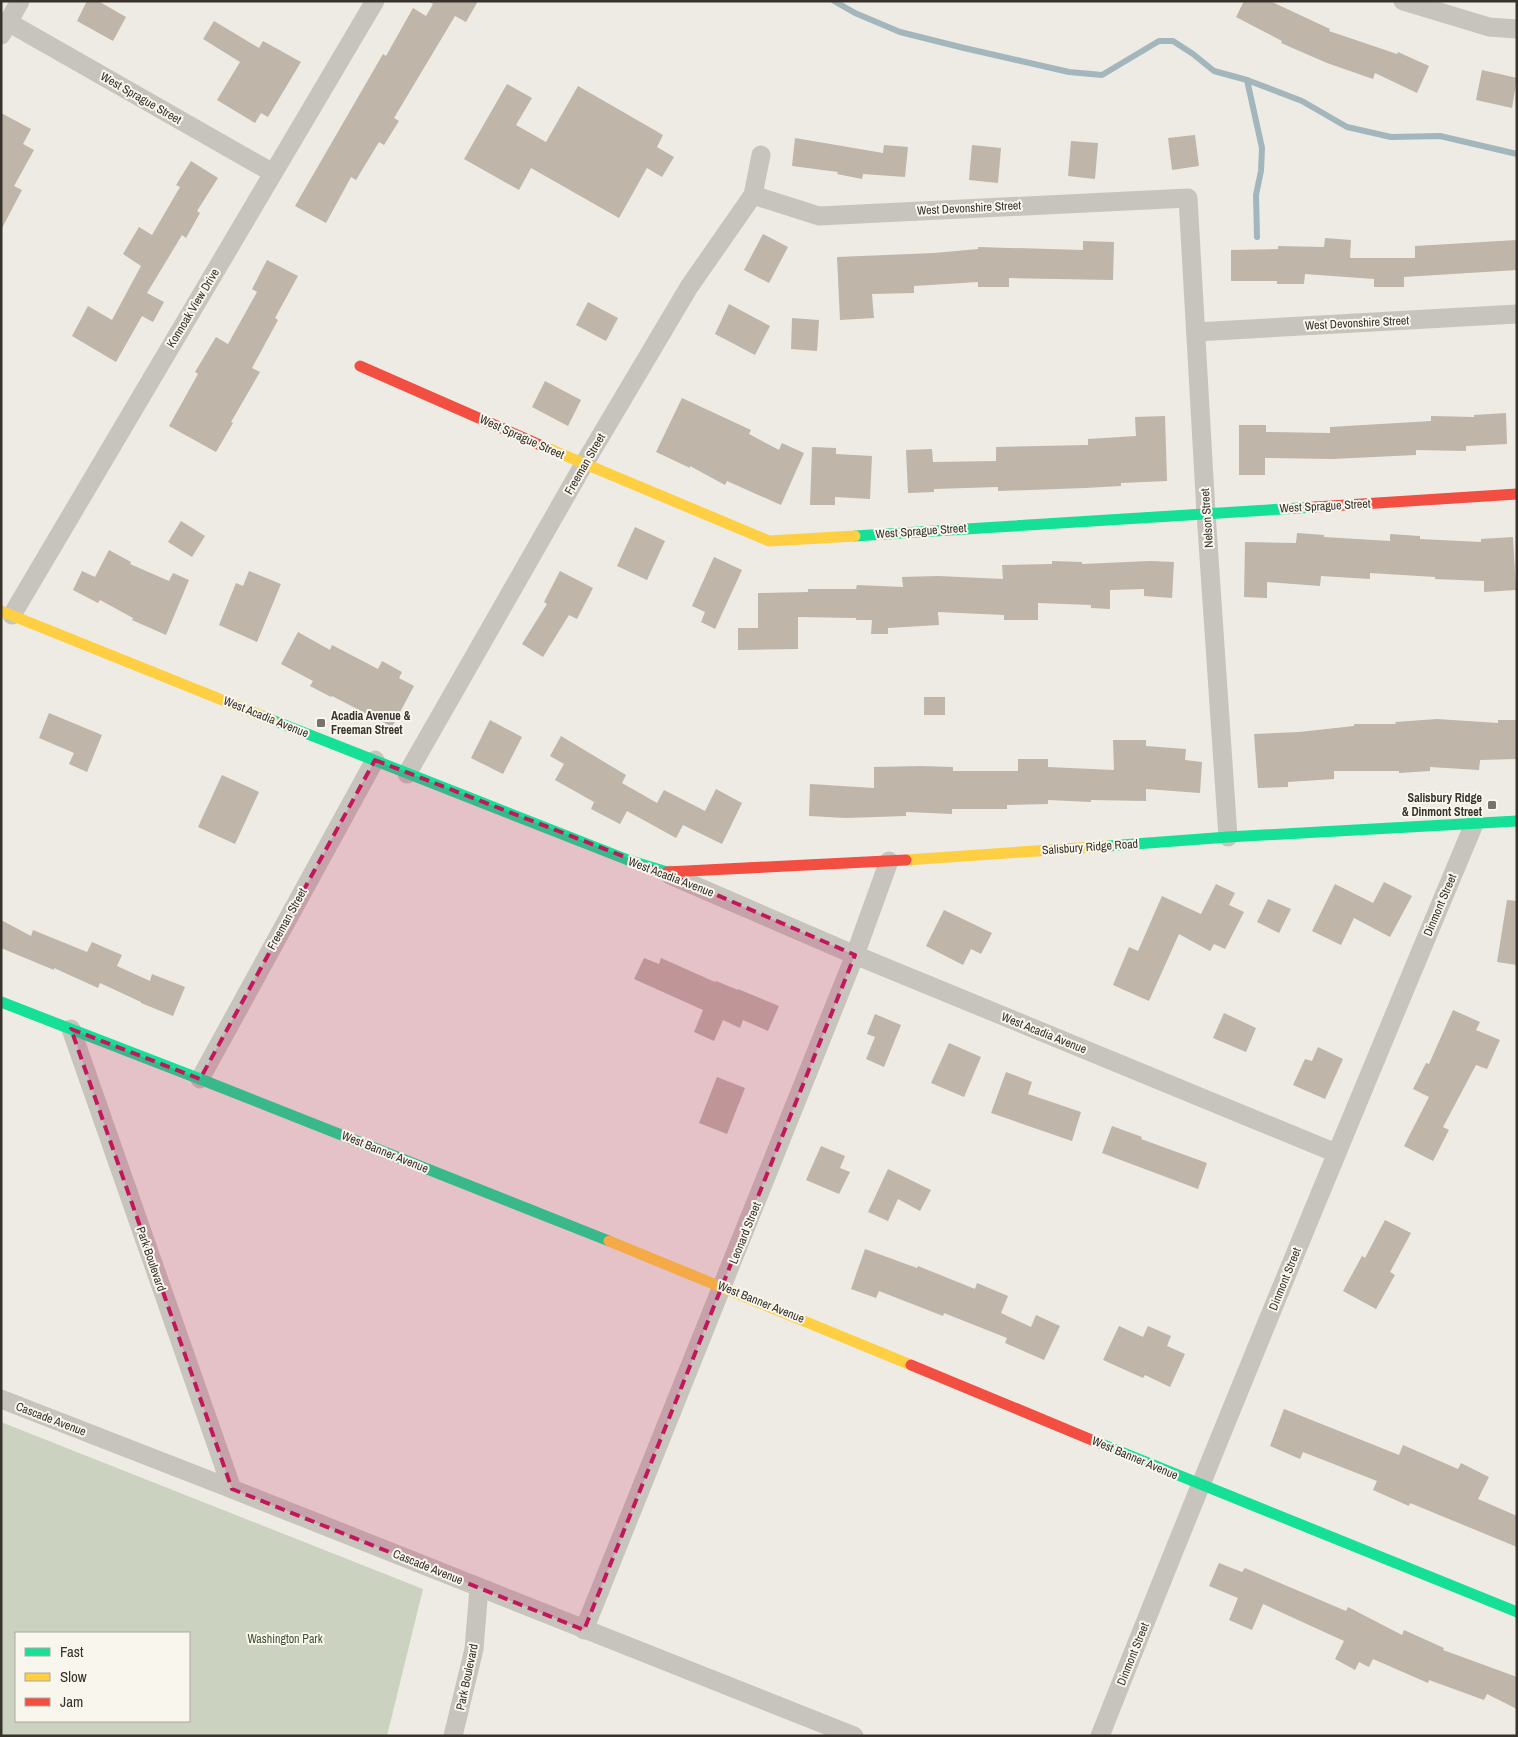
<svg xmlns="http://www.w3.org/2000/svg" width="1518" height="1737" font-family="'Archivo Narrow',sans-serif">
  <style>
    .green { fill: #cbd3c0; fill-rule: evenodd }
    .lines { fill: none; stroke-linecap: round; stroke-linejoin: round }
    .stream { stroke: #a3b6bc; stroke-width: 6 }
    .building { fill: #bfb5a8 }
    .street { stroke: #c7c4bd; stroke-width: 19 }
    .fast { stroke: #16e098; stroke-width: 11 }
    .slow { stroke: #ffcf43; stroke-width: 11 }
    .jam { stroke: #f24e42; stroke-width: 11 }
    .marked { fill: #c2185b; fill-opacity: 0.2; stroke: #c2185b; stroke-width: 4; stroke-dasharray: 10 6; stroke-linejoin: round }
    .poi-dot { fill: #77736c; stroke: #f9f6ed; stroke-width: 2 }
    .labels { text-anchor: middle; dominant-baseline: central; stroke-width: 4; stroke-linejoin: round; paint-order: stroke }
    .street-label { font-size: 12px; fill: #37322b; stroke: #f9f6ed }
    .poi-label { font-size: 12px; font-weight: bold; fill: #37322b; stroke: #f9f6ed; text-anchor: start }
    .park-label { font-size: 12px; fill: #3f5332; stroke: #f9f6ed }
  </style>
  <rect width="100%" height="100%" fill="#eeebe4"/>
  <path class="green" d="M1,1422L423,1589L387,1736H1ZM16,1633H189V1721H16Z"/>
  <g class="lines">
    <g class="stream">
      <polyline points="834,1 855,13 900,32 964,48 1069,72 1102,75 1159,41 1173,41 1193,54 1214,71 1247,80 1302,101 1347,127 1391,137 1440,136 1517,154"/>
      <polyline points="1247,80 1262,148 1261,171 1256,195 1257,237"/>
    </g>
  </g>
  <g class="building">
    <polygon points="87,1 98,1 126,17 113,41 77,21"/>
    <polygon points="428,1 478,1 466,22 455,16 394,118 399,121 384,145 379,142 356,180 351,177 326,223 295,206 383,54 386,56 413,8 426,16 433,4"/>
    <polygon points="1244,1 1270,1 1330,29 1329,31 1397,54 1398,52 1429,66 1417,93 1375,73 1373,79 1327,63 1281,43 1282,41 1236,17"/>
    <polygon points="214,21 259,48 263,41 301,62 268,117 261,113 255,123 217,100 240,62 203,39"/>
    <polygon points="1482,70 1517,78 1512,108 1476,100"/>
    <polygon points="507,84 532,98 516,125 546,142 578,86 663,135 657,147 674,157 662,177 647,168 619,218 531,168 519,190 464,159"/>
    <polygon points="1,113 31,129 23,144 34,150 14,186 22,190 1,230"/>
    <polygon points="1195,135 1199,166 1172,170 1168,138"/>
    <polygon points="795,138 883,153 884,145 908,147 905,177 863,174 862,179 837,174 838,172 792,166"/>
    <polygon points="1071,141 1098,143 1095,179 1068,176"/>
    <polygon points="972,145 1001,148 998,183 969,180"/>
    <polygon points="191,161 218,178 197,211 200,213 186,238 182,235 147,293 164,302 153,322 142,316 116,362 72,336 88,306 112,320 141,266 123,254 139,227 152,235 180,187 176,185"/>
    <polygon points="763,234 788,247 769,283 744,270"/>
    <polygon points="1325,238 1351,240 1350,258 1415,258 1415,246 1517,240 1517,270 1404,277 1404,287 1374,287 1374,279 1305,274 1304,284 1277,284 1277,281 1231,281 1231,250 1278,249 1278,246 1324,247"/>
    <polygon points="1083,241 1114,242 1113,280 1009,278 1009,287 978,287 978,282 914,286 914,293 872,294 874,318 840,320 837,257 934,253 978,249 978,247 1083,250"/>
    <polygon points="267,260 298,276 275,318 278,320 252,368 260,372 231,422 233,423 216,452 169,426 198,374 195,372 216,337 228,344 257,292 252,289"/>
    <polygon points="588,302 618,318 606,341 576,325"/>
    <polygon points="729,304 770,326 755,355 715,334"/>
    <polygon points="792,318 819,320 817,351 791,349"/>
    <polygon points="545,381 581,400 568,426 532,407"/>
    <polygon points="682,398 751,430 749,434 779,450 782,443 804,453 781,505 727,481 725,485 690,466 690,468 656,452"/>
    <polygon points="1506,413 1507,444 1466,446 1466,451 1416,450 1416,455 1332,459 1265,458 1265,475 1239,475 1239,425 1266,425 1266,432 1330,433 1330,427 1431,421 1431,416 1474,417 1474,415"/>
    <polygon points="1165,416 1167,481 1121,483 1121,486 1085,488 998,491 998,487 934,489 934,492 908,493 906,450 932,449 933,462 996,461 996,447 1088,445 1088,439 1136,436 1135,417"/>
    <polygon points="812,447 836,448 836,454 872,456 870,499 835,497 835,505 810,505"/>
    <polygon points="181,521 205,536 192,557 168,542"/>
    <polygon points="635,527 665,541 647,580 617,566"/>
    <polygon points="1297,533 1324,535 1324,537 1390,541 1390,534 1420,536 1420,539 1481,542 1481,539 1513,537 1516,590 1484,592 1484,581 1435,579 1435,577 1370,573 1370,579 1321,576 1320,586 1267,582 1267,598 1244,597 1245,542 1296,543"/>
    <polygon points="109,550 131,562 130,564 169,581 173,573 189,580 166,635 132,620 133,618 100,600 98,603 73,590 82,571 95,577"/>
    <polygon points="714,557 742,570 715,629 701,622 705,612 692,606"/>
    <polygon points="1052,561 1082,562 1082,564 1150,561 1174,562 1172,598 1144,596 1144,589 1110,590 1110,609 1091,608 1091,605 1038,603 1038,620 1004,620 1004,615 938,612 939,625 888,628 888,634 871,634 872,620 856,620 856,618 798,617 798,649 738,650 738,628 758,628 758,593 808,592 808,589 856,589 857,585 903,587 902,577 938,576 1003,579 1002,565 1052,564"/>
    <polygon points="249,571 281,584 257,642 219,625 236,583 243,586"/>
    <polygon points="560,571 593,588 577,619 569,615 543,657 522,644 547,604 544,602"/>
    <polygon points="298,632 330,650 332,645 378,669 382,661 402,672 399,678 414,686 392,727 332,696 331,697 310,686 313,681 281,664"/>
    <rect x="924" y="697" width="21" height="18"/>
    <polygon points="49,713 102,735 87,772 69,764 74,753 39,738"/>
    <polygon points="1437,719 1498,723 1498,720 1517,720 1517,759 1480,760 1479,770 1430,767 1430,771 1399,773 1399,771 1334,771 1334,779 1288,782 1288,787 1258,788 1254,734 1299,732 1354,726 1354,724 1396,724 1395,722"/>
    <polygon points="490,720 522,737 503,774 471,758"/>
    <polygon points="561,736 626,775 622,783 657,803 664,790 705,811 716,789 742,803 722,844 683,825 676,838 627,811 620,824 591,809 594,802 555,780 564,764 550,756"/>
    <polygon points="1113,740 1146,740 1146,746 1186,749 1185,760 1202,762 1200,793 1146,789 1146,801 1091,800 1091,802 1048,800 1048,804 1007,805 1007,809 952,809 952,814 906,812 906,816 845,818 809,816 810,784 874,788 874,767 921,766 953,767 953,771 1018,771 1018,759 1048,759 1048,767 1114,770"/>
    <polygon points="222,775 259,792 235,844 198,827"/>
    <polygon points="1384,882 1412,896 1390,937 1354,918 1341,945 1312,931 1335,884 1373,903"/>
    <polygon points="1216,884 1235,893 1229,905 1244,912 1225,949 1214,944 1210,951 1179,934 1149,1001 1113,985 1129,947 1138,951 1162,896 1201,914"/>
    <polygon points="1268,899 1291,909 1279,933 1257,922"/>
    <polygon points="1507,900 1517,901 1517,965 1497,962"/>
    <polygon points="944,910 992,933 981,954 971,949 963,965 926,946"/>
    <polygon points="1,920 31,936 33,930 87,952 92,942 122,955 117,966 150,981 152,974 185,987 173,1016 141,1003 141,1002 100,983 98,988 54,968 54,970 1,948"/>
    <polygon points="644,958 659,964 661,958 715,982 716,981 738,990 738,989 779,1006 768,1031 743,1020 740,1028 723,1020 714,1041 694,1032 703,1010 634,979"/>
    <polygon points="1453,1010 1480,1022 1476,1030 1500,1040 1487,1069 1476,1065 1443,1127 1449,1130 1433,1161 1404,1146 1429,1097 1413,1089 1426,1063 1429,1064"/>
    <polygon points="1224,1013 1256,1028 1246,1052 1213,1038"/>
    <polygon points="875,1014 901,1025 884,1067 866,1059 875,1037 867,1034"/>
    <polygon points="949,1043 981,1057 964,1097 931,1083"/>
    <polygon points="1318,1047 1343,1059 1325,1099 1293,1085 1305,1059 1312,1061"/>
    <polygon points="1006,1072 1032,1082 1028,1094 1081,1112 1072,1141 991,1113"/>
    <polygon points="717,1077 745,1088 727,1134 699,1123"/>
    <polygon points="1112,1126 1142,1137 1141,1139 1207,1163 1198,1189 1102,1153"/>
    <polygon points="821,1146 845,1156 840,1168 850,1172 839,1194 806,1180"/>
    <polygon points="888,1169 931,1190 920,1211 898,1199 888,1221 868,1212"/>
    <polygon points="1385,1220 1411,1233 1390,1272 1395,1275 1376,1309 1343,1291 1362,1256 1365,1258"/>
    <polygon points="865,1249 917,1268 918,1266 975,1289 977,1283 1008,1296 1001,1313 1031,1327 1036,1315 1060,1326 1044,1360 1005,1343 1007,1338 944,1313 943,1316 879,1291 876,1298 851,1289"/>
    <polygon points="1119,1326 1143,1337 1148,1326 1171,1336 1167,1346 1185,1354 1170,1387 1145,1375 1143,1378 1103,1360"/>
    <polygon points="1284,1409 1399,1455 1403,1445 1458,1469 1461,1463 1489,1477 1478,1499 1517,1516 1517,1547 1410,1503 1409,1506 1373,1490 1377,1481 1303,1452 1300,1459 1270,1446"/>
    <polygon points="1219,1563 1242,1572 1245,1568 1346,1611 1348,1607 1402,1635 1404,1630 1444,1648 1443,1650 1517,1677 1517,1709 1487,1694 1484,1700 1429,1680 1428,1683 1373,1659 1369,1667 1359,1662 1355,1670 1335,1659 1344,1641 1263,1604 1252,1630 1229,1620 1238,1598 1209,1586"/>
  </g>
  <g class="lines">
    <g class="street">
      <polyline points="1403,1 1489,27 1517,29"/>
      <polyline points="8,22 273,173"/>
      <polyline points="1,35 20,1"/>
      <polyline points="753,195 819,216 1188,198 1206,513 1228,837"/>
      <polyline points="1196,332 1517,314"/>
      <polyline points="12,615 375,1"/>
      <polyline points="407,774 584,464 689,287 753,195 761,155"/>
      <polyline points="670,875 855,955 1336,1153"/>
      <polyline points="71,1029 232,1489"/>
      <polyline points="200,1079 375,760"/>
      <polyline points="1,1399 232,1489 854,1736"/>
      <polyline points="584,1630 855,955 889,861"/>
      <polyline points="453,1736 474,1649 479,1588"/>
      <path d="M1100,1736C1221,1430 1347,1127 1474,824"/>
    </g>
    <g class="fast">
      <polyline points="855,536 1315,507"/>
      <polyline points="272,720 628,860 667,872"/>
      <polyline points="1108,846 1228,837 1517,821"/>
      <polyline points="1,1002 200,1079 609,1241"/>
      <polyline points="1099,1443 1517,1612"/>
    </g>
    <g class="slow">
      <polyline points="540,445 769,541 855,536"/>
      <polyline points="1,611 272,720"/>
      <polyline points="906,860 1108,846"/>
      <polyline points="609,1241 911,1365"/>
    </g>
    <g class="jam">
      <polyline points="360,366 540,445"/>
      <polyline points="1315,507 1517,494"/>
      <polyline points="667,872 906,860"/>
      <polyline points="911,1365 1099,1443"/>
    </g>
  </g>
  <path class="marked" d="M375,760L664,872L855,955L584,1630L232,1489L71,1029L200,1079Z"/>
  <g class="poi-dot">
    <rect x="316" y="718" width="10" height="10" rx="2.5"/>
    <rect x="1487" y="800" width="10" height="10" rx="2.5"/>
  </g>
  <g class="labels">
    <g class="street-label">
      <text transform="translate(141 98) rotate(30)">West Sprague Street</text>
      <text transform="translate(969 208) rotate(-3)">West Devonshire Street</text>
      <text transform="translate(193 308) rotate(-59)">Konnoak View Drive</text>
      <text transform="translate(1357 323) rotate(-3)">West Devonshire Street</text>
      <text transform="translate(522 437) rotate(24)">West Sprague Street</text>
      <text transform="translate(585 464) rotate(-60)">Freeman Street</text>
      <text transform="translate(1325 506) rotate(-3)">West Sprague Street</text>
      <text transform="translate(1207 518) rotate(-94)">Nelson Street</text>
      <text transform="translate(921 531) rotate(-4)">West Sprague Street</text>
      <text transform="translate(266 717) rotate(22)">West Acadia Avenue</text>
      <text transform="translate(1090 847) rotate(-4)">Salisbury Ridge Road</text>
      <text transform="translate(671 877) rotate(21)">West Acadia Avenue</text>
      <text transform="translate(1440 905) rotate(-67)">Dinmont Street</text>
      <text transform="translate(287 919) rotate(-61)">Freeman Street</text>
      <text transform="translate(1044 1033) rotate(22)">West Acadia Avenue</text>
      <text transform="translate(385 1152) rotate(22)">West Banner Avenue</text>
      <text transform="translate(745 1233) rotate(-68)">Leonard Street</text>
      <text transform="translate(151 1259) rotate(71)">Park Boulevard</text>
      <text transform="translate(1285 1279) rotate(-68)">Dinmont Street</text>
      <text transform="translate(761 1302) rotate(22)">West Banner Avenue</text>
      <text transform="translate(51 1419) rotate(21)">Cascade Avenue</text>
      <text transform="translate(1135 1458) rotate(23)">West Banner Avenue</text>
      <text transform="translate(428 1567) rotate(22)">Cascade Avenue</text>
      <text transform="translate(1133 1654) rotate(-68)">Dinmont Street</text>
      <text transform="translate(467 1677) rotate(-78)">Park Boulevard</text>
    </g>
    <g class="poi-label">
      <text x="331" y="716">Acadia Avenue &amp;<tspan x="331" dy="14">Freeman Street</tspan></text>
      <text x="1482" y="798" text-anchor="end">Salisbury Ridge<tspan x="1482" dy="14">&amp; Dinmont Street</tspan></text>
    </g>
    <g class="park-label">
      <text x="285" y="1639">Washington Park</text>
    </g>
  </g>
  <rect width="1518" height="1737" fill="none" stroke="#37322b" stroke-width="5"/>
  <rect x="15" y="1632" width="175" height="90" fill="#f9f6ed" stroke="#aba89f"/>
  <rect x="25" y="1648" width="25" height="8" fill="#16e098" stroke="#aba89f"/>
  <text x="60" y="1657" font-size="15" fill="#37322b">Fast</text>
  <rect x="25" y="1673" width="25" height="8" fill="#ffcf43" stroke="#aba89f"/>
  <text x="60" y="1682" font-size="15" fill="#37322b">Slow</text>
  <rect x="25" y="1698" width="25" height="8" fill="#f24e42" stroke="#aba89f"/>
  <text x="60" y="1707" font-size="15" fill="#37322b">Jam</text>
</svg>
